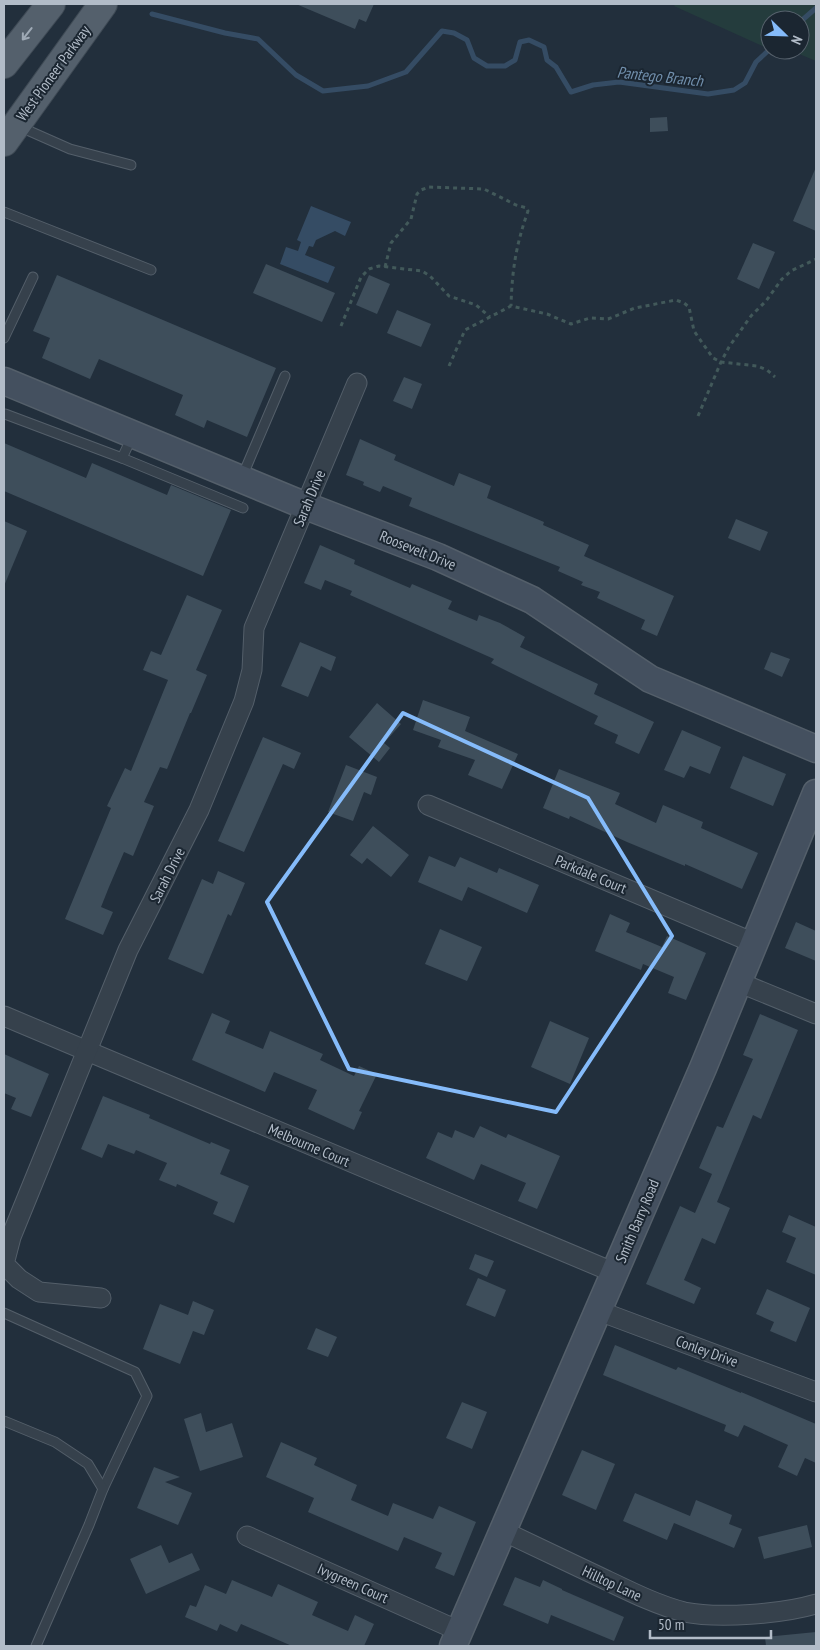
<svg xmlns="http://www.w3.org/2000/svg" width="820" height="1650" font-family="'PT Sans Narrow',sans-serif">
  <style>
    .green { fill: #243c3d }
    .water { fill: #354c64 }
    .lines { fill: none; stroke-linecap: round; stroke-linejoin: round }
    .stream { stroke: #354c64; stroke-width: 5 }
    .building { fill: #3e4e5b }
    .lane-casing { stroke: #545f6a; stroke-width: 11 }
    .street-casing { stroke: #545f6a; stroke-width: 21 }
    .secondary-casing { stroke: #545f6a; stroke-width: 29 }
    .primary-casing { stroke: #3f4a55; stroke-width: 30 }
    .path { stroke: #42595a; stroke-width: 3; stroke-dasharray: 4 4; stroke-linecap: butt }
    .lane { stroke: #36414c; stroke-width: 9 }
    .street { stroke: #36414c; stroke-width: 19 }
    .secondary { stroke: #44505f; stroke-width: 26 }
    .primary { stroke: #54606c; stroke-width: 28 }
    .oneway { stroke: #9faab6 }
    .marked { fill: none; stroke: #85bbfa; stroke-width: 4; stroke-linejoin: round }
    .labels { text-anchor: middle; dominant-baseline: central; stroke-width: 4; stroke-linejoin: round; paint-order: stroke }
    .street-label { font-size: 15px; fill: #b2bcc8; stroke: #1b2631 }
    .water-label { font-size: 16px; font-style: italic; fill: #718fac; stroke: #1b2631 }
  </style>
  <rect width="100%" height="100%" fill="#222f3c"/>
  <polygon class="green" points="676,4 816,4 816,61 792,51 782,50 800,50 800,20 770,20 770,49 769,49 674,6"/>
  <polygon class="water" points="311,206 351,222 345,236 335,231 316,240 313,247 309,246 305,255 335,267 328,283 280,264 286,247 298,251 301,242 297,240"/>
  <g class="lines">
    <g class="stream">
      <polyline points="152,14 225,33 258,39 296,75 323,91 368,86 406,72 442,31 454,33 467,40 474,58 487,66 505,66 515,60 520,42 529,40 544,47 547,60 556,67 571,92 593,85 619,82 708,94 734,90 745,83 756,62 770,49"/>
      <polyline points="800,22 816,8"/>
    </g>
  </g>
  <g class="building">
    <polygon points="296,4 374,4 366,22 359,19 355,29"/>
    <polygon points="667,117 668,131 650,132 650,118"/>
    <polygon points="816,167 816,231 793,221"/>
    <polygon points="753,243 775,252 759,289 737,279"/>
    <polygon points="266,264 335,293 322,322 253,293"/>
    <polygon points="57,275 276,368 247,437 207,420 204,428 175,415 183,395 99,359 90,379 42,358 50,338 33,331"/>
    <polygon points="369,275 390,284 377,314 356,305"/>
    <polygon points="397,310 431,324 421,347 387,333"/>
    <polygon points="404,377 422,384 412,409 393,401"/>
    <polygon points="360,439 396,455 394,460 454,486 459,473 491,486 487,498 544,522 543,525 589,545 584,556 674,596 657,636 641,629 645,620 597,598 600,592 581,585 583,582 558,571 560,567 409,506 412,498 383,486 380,492 363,485 364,482 346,475"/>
    <polygon points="4,443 86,478 92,463 167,495 171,485 231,510 203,576 4,491"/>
    <polygon points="736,519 768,532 760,551 728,538"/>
    <polygon points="4,521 27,531 4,586"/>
    <polygon points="320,545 355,560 354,564 410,588 412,584 452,601 448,609 477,621 479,615 500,623 525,637 520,647 598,684 594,694 654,722 639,754 615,743 618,735 594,724 598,716 491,663 494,659 350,595 352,591 325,580 321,590 304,583"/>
    <polygon points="187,595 222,610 196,670 207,675 191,713 190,713 167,769 160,767 144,802 154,806 133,856 124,852 109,887 101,907 113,912 103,935 65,919 111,808 107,806 125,768 131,771 168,680 143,670 151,651 161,655"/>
    <polygon points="300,642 336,657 331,671 321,666 308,697 281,686"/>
    <polygon points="771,652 790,659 782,677 764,669"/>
    <polygon points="423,700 470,717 465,731 518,754 502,789 468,775 475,760 438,747 441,740 413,730"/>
    <polygon points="377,703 401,724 384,743 390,748 379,762 349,737"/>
    <polygon points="682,730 721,747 710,774 690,766 684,778 664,770"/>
    <polygon points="263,737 301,753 294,769 283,764 244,852 218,841"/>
    <polygon points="743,756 786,774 773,806 730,788"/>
    <polygon points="346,765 377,777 371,795 364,792 353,821 328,812"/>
    <polygon points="559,769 620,793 615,804 656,823 663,805 703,822 701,828 758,853 742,889 685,864 685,866 627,842 570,816 569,819 543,808"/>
    <polygon points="373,826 409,855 391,877 367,858 362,864 350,855"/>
    <polygon points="429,856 455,867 460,857 497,873 499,868 539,885 527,913 468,887 462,901 418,882"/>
    <polygon points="218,871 245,883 231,916 228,914 203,974 168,959 202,879 213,884"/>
    <polygon points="610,914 630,923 626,932 662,947 667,936 706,953 686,1000 668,993 674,977 643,964 641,970 595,951"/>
    <polygon points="796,922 816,931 816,961 785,948"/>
    <polygon points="440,929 482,947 467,981 425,964"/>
    <polygon points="212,1013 230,1021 225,1033 263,1049 270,1031 323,1054 320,1060 354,1076 359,1066 377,1074 359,1111 362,1112 354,1130 308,1109 317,1090 274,1072 265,1092 192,1060"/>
    <polygon points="760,1014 798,1030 761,1119 753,1115 717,1202 730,1208 715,1244 702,1238 684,1280 701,1288 694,1304 646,1284 680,1206 695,1213 712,1174 699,1168 717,1126 723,1128 753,1059 743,1055"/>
    <polygon points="550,1021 589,1038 570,1084 531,1067"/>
    <polygon points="4,1054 49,1074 31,1117 11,1109 16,1098 4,1093"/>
    <polygon points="103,1096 150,1115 149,1118 210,1144 211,1142 230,1150 220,1174 249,1186 234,1223 213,1214 218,1202 177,1184 176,1187 159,1180 167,1163 136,1150 134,1154 108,1144 102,1158 81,1149"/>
    <polygon points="480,1126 506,1138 508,1134 560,1156 537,1209 518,1201 526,1183 481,1164 474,1180 426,1158 438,1132 452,1138 455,1130 474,1138"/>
    <polygon points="789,1215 816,1227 816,1275 786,1262 796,1238 782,1232"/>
    <polygon points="475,1254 494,1261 487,1277 469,1269"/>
    <polygon points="478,1278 506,1290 495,1317 466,1305"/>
    <polygon points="767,1289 810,1308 796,1342 770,1331 774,1322 756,1314"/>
    <polygon points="193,1301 214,1310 204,1335 193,1331 180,1364 143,1349 160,1304 188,1315"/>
    <polygon points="316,1328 337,1337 328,1357 307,1349"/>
    <polygon points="615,1345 676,1370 678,1367 741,1393 741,1392 816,1424 816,1463 805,1458 797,1476 778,1467 788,1445 744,1425 738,1437 724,1431 726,1425 603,1375"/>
    <polygon points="462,1402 487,1412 472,1449 446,1438"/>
    <polygon points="201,1413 206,1432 232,1423 243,1457 200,1471 184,1419"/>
    <polygon points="281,1442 317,1458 314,1465 357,1485 351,1500 388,1516 393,1503 433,1519 439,1506 476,1522 454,1576 435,1568 442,1553 404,1537 398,1551 308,1512 314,1498 266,1477"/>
    <polygon points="582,1450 615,1464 596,1510 562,1495"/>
    <polygon points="154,1467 180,1477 165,1482 192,1493 178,1525 137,1508"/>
    <polygon points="635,1493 690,1516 696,1500 732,1515 729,1524 742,1529 734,1548 674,1523 667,1540 623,1521"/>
    <polygon points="807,1525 812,1547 764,1559 758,1537"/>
    <polygon points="161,1545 169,1563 192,1553 200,1570 146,1594 130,1559"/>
    <polygon points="515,1577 540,1587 543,1580 562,1589 562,1590 624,1617 614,1641 551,1615 548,1624 503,1605"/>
    <polygon points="232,1580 272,1597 278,1584 318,1602 312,1615 348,1631 355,1615 374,1624 364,1646 292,1646 241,1624 237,1632 220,1624 217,1631 185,1617 190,1605 196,1607 205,1585 226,1594"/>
    <polygon points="816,1632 816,1646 766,1646 765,1637"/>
  </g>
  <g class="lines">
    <g class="lane-casing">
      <g id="lane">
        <polyline points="18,126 70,149 131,165"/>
        <polyline points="4,212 151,270"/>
        <polyline points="4,338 33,277"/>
        <polyline points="5,414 122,458"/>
        <polyline points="132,437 122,458 243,508"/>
        <polyline points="242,477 285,376"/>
        <polyline points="4,1313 135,1372 147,1396 103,1489"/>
        <polyline points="4,1421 55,1442 88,1464 103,1489 89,1525 36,1646"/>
      </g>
    </g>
    <g class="street-casing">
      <g id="street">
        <polyline points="428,805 754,943"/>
        <polyline points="738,982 816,1014"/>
        <polyline points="4,1016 615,1273"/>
        <polyline points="101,1298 39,1292 19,1279 4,1264 11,1237 128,950 199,810 244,701 252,670 254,628 357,383"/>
        <polyline points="599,1311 816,1392"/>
        <path d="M503,1531C537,1547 572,1564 606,1580C631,1592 657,1605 684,1612C719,1619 782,1614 816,1604"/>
        <polyline points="247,1536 459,1631"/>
      </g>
    </g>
    <g class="secondary-casing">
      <g id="secondary">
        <polyline points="4,381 306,506 438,557 532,600 650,679 816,749"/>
        <polyline points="453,1646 703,1068 816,793"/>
      </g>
    </g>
    <g class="primary-casing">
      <g id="primary">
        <polyline points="4,64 51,4"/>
        <polyline points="4,142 103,4"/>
      </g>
    </g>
    <g class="path">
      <path d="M385,267L391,243L411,219L417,194L421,190L429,187L484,189L516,205L527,208L528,211C516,245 512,270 511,306"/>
      <polyline points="341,326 361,277 369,269 379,266 422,271 430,276 449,296 476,305 490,317"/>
      <polyline points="449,366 465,330 511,306 547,314 571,324 590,318 608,319 635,308 676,300 684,303 689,307 694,331 713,358 721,362 757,366 767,370 775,377"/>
      <polyline points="698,416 721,362 729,347 751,316 766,301 782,279 791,271 816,259"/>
    </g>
    <use href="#lane" class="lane"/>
    <use href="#street" class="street"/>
    <use href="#secondary" class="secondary"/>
    <use href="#primary" class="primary"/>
  </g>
  <defs><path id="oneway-shaft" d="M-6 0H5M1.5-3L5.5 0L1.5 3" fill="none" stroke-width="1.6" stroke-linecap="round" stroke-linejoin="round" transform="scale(1.25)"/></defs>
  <use class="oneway" href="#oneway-shaft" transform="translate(27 34) rotate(128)"/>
  <path class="marked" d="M403,713L588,798L672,936L556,1112L349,1069L267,902Z"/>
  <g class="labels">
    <g class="street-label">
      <text transform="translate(53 73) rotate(-54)">West Pioneer Parkway</text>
      <text transform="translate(309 498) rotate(-67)">Sarah Drive</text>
      <text transform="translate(418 550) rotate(22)">Roosevelt Drive</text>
      <text transform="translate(591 874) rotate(23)">Parkdale Court</text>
      <text transform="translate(167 875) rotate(-63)">Sarah Drive</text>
      <text transform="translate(309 1145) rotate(23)">Melbourne Court</text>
      <text transform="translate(637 1221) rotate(-67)">Smith Barry Road</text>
      <text transform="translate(707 1351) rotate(20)">Conley Drive</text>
      <text transform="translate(353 1583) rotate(24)">Ivygreen Court</text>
      <text transform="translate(612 1583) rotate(25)">Hilltop Lane</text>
    </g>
    <g class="water-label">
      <text transform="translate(660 76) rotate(6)">Pantego Branch</text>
    </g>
  </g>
  <rect width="820" height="1650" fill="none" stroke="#b2bcc8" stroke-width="10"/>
  <g transform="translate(785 35) rotate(113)"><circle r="24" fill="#1b2631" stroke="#57626d"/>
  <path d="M0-4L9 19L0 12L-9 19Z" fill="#85bbfa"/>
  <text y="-8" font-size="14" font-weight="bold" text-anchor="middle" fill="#b2bcc8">N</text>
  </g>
  <path d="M650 1630v8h121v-8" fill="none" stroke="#b2bcc8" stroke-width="2.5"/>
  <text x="658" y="1630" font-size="15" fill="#b2bcc8" stroke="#1b2631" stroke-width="4" paint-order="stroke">50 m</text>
</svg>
